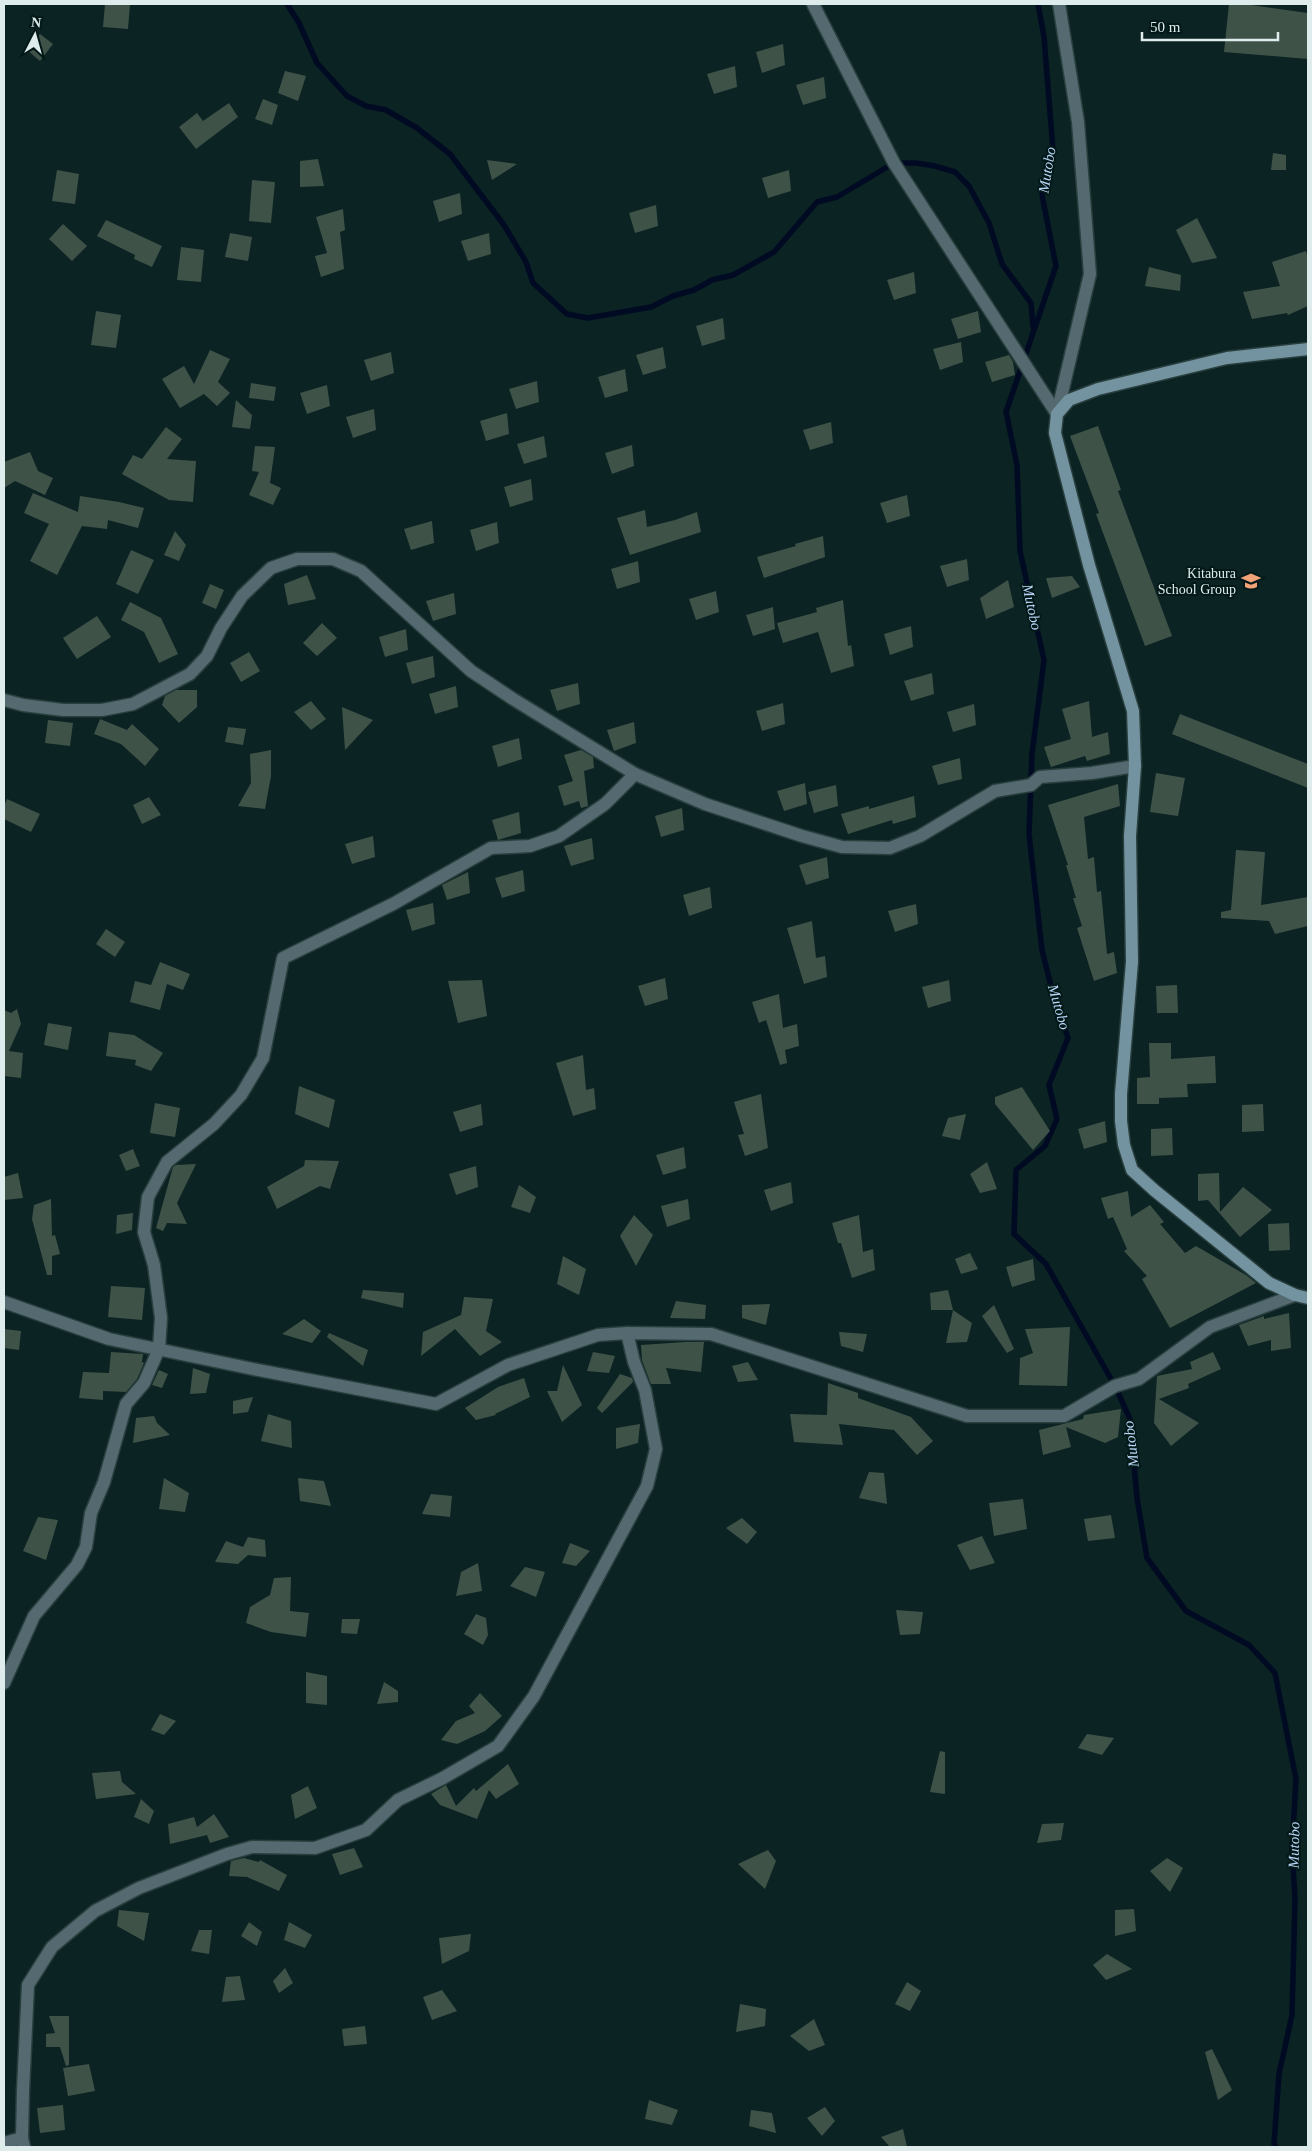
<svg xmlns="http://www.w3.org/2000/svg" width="1312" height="2151" font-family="Georgia,serif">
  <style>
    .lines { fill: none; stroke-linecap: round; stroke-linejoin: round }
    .stream { stroke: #000b23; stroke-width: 5.5 }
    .building { fill: #3e5248 }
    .street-casing { stroke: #293f3e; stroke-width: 15 }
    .secondary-casing { stroke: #293f3e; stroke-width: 15 }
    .street { stroke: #556970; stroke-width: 12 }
    .secondary { stroke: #7393a0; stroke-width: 12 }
    .labels { text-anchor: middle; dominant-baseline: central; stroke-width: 4; stroke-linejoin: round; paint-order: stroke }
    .poi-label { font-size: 14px; fill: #deeceb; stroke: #031919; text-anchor: end }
    .water-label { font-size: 15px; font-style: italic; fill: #bbd7f7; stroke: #031919 }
  </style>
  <rect width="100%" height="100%" fill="#0b2322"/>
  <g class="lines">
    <g class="stream">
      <polyline points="287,4 299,23 317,63 347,96 366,106 386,110 417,128 450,154 504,225 526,262 533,283 567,314 588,318 651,307 673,296 694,290 712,280 733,275 774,252 817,202 837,197 894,163 916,163 935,166 955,172 969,186 989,223 1002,264 1031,303 1033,327"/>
      <polyline points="1038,4 1044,37 1053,150 1042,195 1056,266 1006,412 1017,465 1020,551 1044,660 1032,754 1029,834 1042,950 1052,990 1068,1038 1049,1085 1057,1119 1045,1146 1016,1170 1014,1234 1046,1264 1115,1386 1130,1419 1137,1498 1147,1558 1186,1611 1249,1645 1275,1673 1296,1779 1292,1849 1295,1899 1292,2015 1279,2074 1274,2144 1276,2147"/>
    </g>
  </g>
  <g class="building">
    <polygon points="105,4 130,4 128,29 103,27"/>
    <polygon points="1229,4 1244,4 1308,13 1308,59 1224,52"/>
    <polygon points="40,34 53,44 40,61 27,50"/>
    <polygon points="783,44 785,65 762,73 756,52"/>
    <polygon points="735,66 737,87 714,94 707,74"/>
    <polygon points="285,71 306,76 298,101 278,93"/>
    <polygon points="824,77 826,98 803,105 796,85"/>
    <polygon points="263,99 278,105 272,125 255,119"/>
    <polygon points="229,103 238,117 196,149 179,127 197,113 203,121"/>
    <polygon points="1273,153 1286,155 1286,170 1271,170"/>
    <polygon points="318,159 324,186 300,187 300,161"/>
    <polygon points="487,160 517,164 492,180"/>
    <polygon points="57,170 79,174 75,204 52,201"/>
    <polygon points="789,170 791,191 768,198 762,178"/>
    <polygon points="252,180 275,182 271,223 249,221"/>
    <polygon points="460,193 462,214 439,222 433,201"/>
    <polygon points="656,205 658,226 635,233 629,213"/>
    <polygon points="343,209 345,230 340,232 344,269 321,277 315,256 327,253 316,217"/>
    <polygon points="1197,218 1217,258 1192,263 1176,230"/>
    <polygon points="106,220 162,246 152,267 134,259 135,255 97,236"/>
    <polygon points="63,224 87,246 72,261 49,239"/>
    <polygon points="230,233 252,237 248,261 225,257"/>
    <polygon points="489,233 491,254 468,261 461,241"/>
    <polygon points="181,247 204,250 201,282 177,280"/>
    <polygon points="1306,251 1308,259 1308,306 1288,315 1287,313 1252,319 1243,292 1280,286 1272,262"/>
    <polygon points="1149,267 1181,275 1180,291 1145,286"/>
    <polygon points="914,272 916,293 894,300 887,280"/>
    <polygon points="96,311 121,315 116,348 91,345"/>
    <polygon points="978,311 981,332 958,339 951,319"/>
    <polygon points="723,318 725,339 702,346 696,326"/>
    <polygon points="961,342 963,362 940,370 933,349"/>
    <polygon points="663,347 666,368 643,375 636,355"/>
    <polygon points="210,350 230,359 218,382 230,393 217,406 204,394 180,408 162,379 184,366 194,384"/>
    <polygon points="391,352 394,373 371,381 364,360"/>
    <polygon points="1009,355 1013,362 1015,375 992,382 985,362"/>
    <polygon points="625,369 628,391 605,398 598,377"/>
    <polygon points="537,381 539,402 516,409 509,389"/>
    <polygon points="251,383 276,387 274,401 249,398"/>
    <polygon points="327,385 330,406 307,414 300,393"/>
    <polygon points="236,400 252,415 250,429 232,427"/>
    <polygon points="374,409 376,430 353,438 346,417"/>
    <polygon points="507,413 509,434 486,441 480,421"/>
    <polygon points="831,422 833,443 810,450 803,430"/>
    <polygon points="1098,426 1121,490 1118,491 1172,636 1145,646 1096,514 1099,513 1070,436"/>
    <polygon points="166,427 182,439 167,459 196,461 193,502 169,500 122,474 133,455 142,459"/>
    <polygon points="544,436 547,457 524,464 517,444"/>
    <polygon points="632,445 634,466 612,474 605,453"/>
    <polygon points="255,446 275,447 270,483 281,488 273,505 249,495 259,472 252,471"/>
    <polygon points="30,452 38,471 53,478 45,495 15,481 4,488 4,462"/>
    <polygon points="531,479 533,500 510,507 504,487"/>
    <polygon points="33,493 78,512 80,496 119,502 144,508 138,528 108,520 107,529 82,526 57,575 30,561 49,524 24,513"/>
    <polygon points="907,495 910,516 887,523 880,503"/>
    <polygon points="645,510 647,527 675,520 697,512 701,532 630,555 617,518"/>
    <polygon points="432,521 434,543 411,550 404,529"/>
    <polygon points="497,522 499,543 476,551 470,530"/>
    <polygon points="175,531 186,545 179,561 164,555"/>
    <polygon points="823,536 825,557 764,578 757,557 796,546 795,544"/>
    <polygon points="131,550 154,560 138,594 116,584"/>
    <polygon points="967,559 969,580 947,587 940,566"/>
    <polygon points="638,561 640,582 617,589 611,569"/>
    <polygon points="307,575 316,599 288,605 284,584"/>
    <polygon points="1072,576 1080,587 1052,598 1046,578"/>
    <polygon points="1008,580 1014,607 986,619 980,598"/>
    <polygon points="210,584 224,590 216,609 202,603"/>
    <polygon points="716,591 719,612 696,620 689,599"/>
    <polygon points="454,593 456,614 433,621 426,601"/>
    <polygon points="843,600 848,646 851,645 854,666 831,673 818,632 783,643 777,623 817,612 816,608"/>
    <polygon points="130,602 161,618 178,654 159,663 144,632 121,620"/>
    <polygon points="773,607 775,629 753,636 746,615"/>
    <polygon points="97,616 111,637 77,659 63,638"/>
    <polygon points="322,623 337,638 317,656 303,643"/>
    <polygon points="911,626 913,647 890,655 884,634"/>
    <polygon points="406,629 408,650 385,657 379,637"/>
    <polygon points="249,652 260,671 241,682 230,663"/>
    <polygon points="433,656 435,677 412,684 406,663"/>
    <polygon points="932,673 934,694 911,701 904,681"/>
    <polygon points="578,683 580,704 557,711 550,690"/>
    <polygon points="456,686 458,707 435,714 429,694"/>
    <polygon points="176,690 197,690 197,707 179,723 162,705 165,696"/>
    <polygon points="311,701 326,719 311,730 294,712"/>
    <polygon points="1089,701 1092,737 1108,732 1110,754 1087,761 1085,756 1051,767 1044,747 1071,739 1062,709"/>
    <polygon points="783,703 785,724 762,731 756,711"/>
    <polygon points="974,704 976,725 953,732 947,712"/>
    <polygon points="342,707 373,720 345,750"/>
    <polygon points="1180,714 1308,764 1308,788 1172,734"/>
    <polygon points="100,719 127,730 132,724 159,749 145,766 121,744 94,734"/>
    <polygon points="48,720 73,723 70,746 45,743"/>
    <polygon points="634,722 636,743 614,751 607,730"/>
    <polygon points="228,727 246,729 243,745 225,742"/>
    <polygon points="519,738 522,759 498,767 492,746"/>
    <polygon points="271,750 271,776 265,809 238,806 251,783 250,754"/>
    <polygon points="581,750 593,757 594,768 584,771 588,806 581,808 579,801 564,806 558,786 573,781 564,755"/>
    <polygon points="960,758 962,779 938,785 932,766"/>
    <polygon points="1156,773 1185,778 1178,816 1150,812"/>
    <polygon points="805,783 807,804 784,811 777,791"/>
    <polygon points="1118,784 1120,806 1084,817 1088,859 1094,857 1097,892 1101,891 1107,954 1114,952 1117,973 1094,981 1077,928 1082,926 1073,898 1076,898 1066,865 1068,865 1048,805"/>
    <polygon points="836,785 838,806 814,813 808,792"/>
    <polygon points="914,796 916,817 893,824 892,820 848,834 841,814 869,806 869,809"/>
    <polygon points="149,797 161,815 142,824 133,805"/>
    <polygon points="7,799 40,814 31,832 4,819 4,806"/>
    <polygon points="682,808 684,830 661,837 655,816"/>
    <polygon points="519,812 521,833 498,840 492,820"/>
    <polygon points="373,836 375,857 352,864 345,844"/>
    <polygon points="592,838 594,859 571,866 564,846"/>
    <polygon points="1236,850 1265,852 1261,905 1308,897 1308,926 1275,934 1269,921 1221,918 1221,912 1231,910"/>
    <polygon points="827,857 829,878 806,885 799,865"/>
    <polygon points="523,870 525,891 502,898 495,878"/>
    <polygon points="468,872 470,893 447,900 442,885"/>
    <polygon points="710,887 712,908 689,916 683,895"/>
    <polygon points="433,903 435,924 412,931 406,910"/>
    <polygon points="916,904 918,924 895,932 888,911"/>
    <polygon points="812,921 816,958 825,956 827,977 804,984 787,928"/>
    <polygon points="106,929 125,942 115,957 96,944"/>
    <polygon points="160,962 190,974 183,990 167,984 160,1010 130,1002 135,981 151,985"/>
    <polygon points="665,978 668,999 645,1006 638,986"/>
    <polygon points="482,980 487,1016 458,1023 448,981"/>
    <polygon points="949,980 951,1001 928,1008 922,987"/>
    <polygon points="1177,985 1178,1013 1157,1013 1156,986"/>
    <polygon points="779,994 783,1028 797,1024 799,1046 785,1050 787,1063 780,1065 766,1020 759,1023 752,1002"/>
    <polygon points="17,1009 21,1024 9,1051 23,1053 21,1078 4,1076 4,1010 11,1013"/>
    <polygon points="48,1023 72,1027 68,1050 44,1045"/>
    <polygon points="109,1032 134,1035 163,1053 151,1071 135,1065 136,1060 106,1056"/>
    <polygon points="1149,1043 1171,1043 1171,1059 1215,1056 1216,1083 1187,1084 1188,1097 1159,1098 1159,1104 1137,1104 1137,1078 1150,1077"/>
    <polygon points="583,1055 586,1090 594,1088 596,1109 573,1116 556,1063"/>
    <polygon points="299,1086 335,1100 329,1128 295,1114"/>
    <polygon points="1022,1087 1050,1131 1033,1150 995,1104 995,1097"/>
    <polygon points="761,1094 768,1148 745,1156 738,1135 744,1134 734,1102"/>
    <polygon points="155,1103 180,1108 175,1137 150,1133"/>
    <polygon points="481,1104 483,1125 460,1132 453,1112"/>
    <polygon points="1263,1104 1264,1131 1242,1132 1242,1105"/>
    <polygon points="966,1114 960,1140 942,1136 948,1118"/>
    <polygon points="1105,1121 1107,1142 1084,1149 1078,1129"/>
    <polygon points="1172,1128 1173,1155 1151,1156 1151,1129"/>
    <polygon points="684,1147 686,1168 663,1175 656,1155"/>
    <polygon points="133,1149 140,1166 126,1171 119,1155"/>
    <polygon points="305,1160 339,1161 330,1189 320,1186 277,1209 267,1187 304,1166"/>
    <polygon points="987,1162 997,1189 980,1193 970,1174"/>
    <polygon points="196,1164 177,1203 187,1224 167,1223 163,1231 156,1228 173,1167 176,1165"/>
    <polygon points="476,1166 478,1187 456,1195 449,1174"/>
    <polygon points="18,1173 23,1198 4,1200 4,1177"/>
    <polygon points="1219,1173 1220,1212 1243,1187 1272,1210 1240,1237 1208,1200 1198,1201 1198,1174"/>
    <polygon points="791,1182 793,1203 771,1211 764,1190"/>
    <polygon points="519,1185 536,1197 530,1213 511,1207"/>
    <polygon points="1128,1191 1131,1217 1150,1205 1164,1222 1160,1224 1185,1253 1196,1246 1246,1275 1256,1283 1170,1328 1142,1279 1147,1276 1124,1251 1127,1249 1113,1217 1108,1219 1101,1198"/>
    <polygon points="51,1199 52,1236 55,1235 60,1254 52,1256 52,1275 47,1275 32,1219 34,1205"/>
    <polygon points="688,1199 690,1219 667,1227 661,1206"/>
    <polygon points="133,1213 132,1230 116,1234 117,1215"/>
    <polygon points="634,1215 653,1235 636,1266 620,1236"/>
    <polygon points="859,1215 863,1252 873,1249 875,1270 852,1278 841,1243 838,1243 832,1223"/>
    <polygon points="1289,1223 1290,1250 1269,1251 1268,1224"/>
    <polygon points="970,1253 978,1269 961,1274 955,1259"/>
    <polygon points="563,1256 586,1269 579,1295 557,1284"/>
    <polygon points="1033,1259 1035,1280 1012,1287 1006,1267"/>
    <polygon points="111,1286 145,1288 142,1320 108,1317"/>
    <polygon points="363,1290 404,1293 403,1308 361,1298"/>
    <polygon points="948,1290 953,1310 931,1310 930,1293"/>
    <polygon points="464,1297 493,1299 486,1331 502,1342 480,1356 455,1329 421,1356 423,1332 461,1315"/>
    <polygon points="676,1301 706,1305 705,1319 670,1318"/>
    <polygon points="770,1304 766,1325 742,1318 742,1305"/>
    <polygon points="994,1305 1014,1349 1007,1353 982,1316"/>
    <polygon points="953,1310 972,1323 967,1342 946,1343"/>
    <polygon points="1289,1313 1291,1348 1271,1351 1271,1340 1248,1346 1239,1325 1264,1316 1264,1319"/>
    <polygon points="304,1319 321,1331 312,1343 282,1334"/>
    <polygon points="1070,1327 1067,1386 1019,1385 1020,1358 1033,1353 1025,1329"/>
    <polygon points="4,1329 21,1331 19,1350 4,1348"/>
    <polygon points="839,1332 867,1334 863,1352 841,1346"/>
    <polygon points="329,1333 368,1350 363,1366 327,1337"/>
    <polygon points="685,1342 704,1342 701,1372 666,1368 671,1384 651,1384 642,1360 641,1345"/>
    <polygon points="111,1352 143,1354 142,1362 144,1363 137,1379 126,1392 103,1391 103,1400 79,1398 83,1372 109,1373"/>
    <polygon points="593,1352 615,1356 609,1373 587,1371"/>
    <polygon points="1213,1352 1221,1369 1188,1384 1189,1388 1159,1399 1199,1423 1171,1446 1154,1423 1157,1376 1192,1369 1190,1362"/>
    <polygon points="748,1362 758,1380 738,1382 732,1366"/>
    <polygon points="563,1365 582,1405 562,1422 547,1391 557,1391"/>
    <polygon points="193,1368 210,1374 206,1393 190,1394"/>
    <polygon points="159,1370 168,1374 162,1388 152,1385"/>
    <polygon points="620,1374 632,1378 633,1382 602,1413 597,1408"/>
    <polygon points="524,1378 530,1397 495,1414 496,1415 476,1420 465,1408 498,1387"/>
    <polygon points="828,1383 858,1393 858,1398 911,1417 933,1441 917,1455 894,1430 839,1424 843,1445 794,1442 790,1414 827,1415"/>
    <polygon points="253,1397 248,1412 233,1414 233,1401"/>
    <polygon points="1121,1409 1118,1437 1105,1443 1066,1427 1071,1447 1043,1455 1039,1430 1083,1419 1084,1415"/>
    <polygon points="268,1414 291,1421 292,1448 261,1441"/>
    <polygon points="154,1416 157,1423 170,1435 133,1443 136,1418"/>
    <polygon points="640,1424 638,1443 616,1449 616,1428"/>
    <polygon points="869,1472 884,1473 887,1504 859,1498"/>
    <polygon points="164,1478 189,1493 185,1512 159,1509"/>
    <polygon points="298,1478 324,1481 331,1506 300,1501"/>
    <polygon points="431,1494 452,1496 450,1517 422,1514"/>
    <polygon points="1023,1499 1027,1529 994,1536 989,1503"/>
    <polygon points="1111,1515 1115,1538 1088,1541 1084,1519"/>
    <polygon points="38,1517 58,1520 46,1560 23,1551"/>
    <polygon points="742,1518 757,1532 747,1544 726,1528"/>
    <polygon points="982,1536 995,1563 970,1570 957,1545"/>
    <polygon points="248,1537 265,1540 266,1557 248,1555 238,1564 215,1562 226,1541 243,1547"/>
    <polygon points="570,1543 590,1551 576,1566 562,1563"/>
    <polygon points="478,1563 482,1591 456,1596 461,1572"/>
    <polygon points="525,1567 545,1572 536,1597 510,1586"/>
    <polygon points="291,1577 290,1611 309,1613 306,1637 271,1632 246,1623 250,1607 270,1595 274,1578"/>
    <polygon points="896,1610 923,1612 920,1634 900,1635"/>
    <polygon points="476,1614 486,1618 488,1635 483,1645 464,1634"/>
    <polygon points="342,1619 360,1619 357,1634 341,1633"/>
    <polygon points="306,1672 327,1676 327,1705 306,1703"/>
    <polygon points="384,1682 398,1691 398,1702 377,1704"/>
    <polygon points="480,1693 502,1716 485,1731 457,1744 441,1740 456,1721 475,1713 469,1706"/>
    <polygon points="160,1714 176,1721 164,1735 151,1730"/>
    <polygon points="1087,1734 1114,1738 1102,1755 1078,1748"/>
    <polygon points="940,1751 945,1752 945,1794 930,1792"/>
    <polygon points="508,1764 519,1784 496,1799 489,1790 477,1819 440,1805 431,1794 446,1785 456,1806 474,1788 476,1791"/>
    <polygon points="120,1771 122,1782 136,1794 96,1799 92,1773"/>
    <polygon points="308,1786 317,1808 295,1819 291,1795"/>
    <polygon points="141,1799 154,1811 149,1824 134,1817"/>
    <polygon points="214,1814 229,1837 210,1843 207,1835 170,1844 168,1824 194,1817 197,1827"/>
    <polygon points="1064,1823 1061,1840 1037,1843 1042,1824"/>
    <polygon points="354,1848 363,1867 340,1875 332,1854"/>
    <polygon points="768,1850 776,1861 765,1889 738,1864"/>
    <polygon points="244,1858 259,1862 260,1860 287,1875 279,1891 247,1877 229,1876 231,1861"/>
    <polygon points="1167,1858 1183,1868 1170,1892 1150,1871"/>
    <polygon points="1134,1909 1136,1931 1115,1936 1115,1910"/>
    <polygon points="119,1910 149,1913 144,1941 117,1926"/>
    <polygon points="249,1922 262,1932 257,1946 241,1936"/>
    <polygon points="289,1922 312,1935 305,1948 284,1940"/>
    <polygon points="199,1930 212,1930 209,1954 191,1951"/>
    <polygon points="471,1934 469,1951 442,1964 439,1938"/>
    <polygon points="1107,1954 1132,1969 1106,1980 1093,1965"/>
    <polygon points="285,1968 293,1983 279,1993 273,1981"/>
    <polygon points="240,1976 245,2000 222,2002 226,1977"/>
    <polygon points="907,1982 921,1991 910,2011 895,2004"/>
    <polygon points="442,1990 457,2011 432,2020 423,1997"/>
    <polygon points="740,2004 766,2009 765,2026 736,2032"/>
    <polygon points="49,2016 69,2016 69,2065 66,2066 60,2047 46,2047 46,2034 55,2033"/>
    <polygon points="814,2019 825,2045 809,2051 790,2036"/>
    <polygon points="365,2026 367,2044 344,2046 342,2029"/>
    <polygon points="1212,2049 1232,2090 1218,2100 1205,2052"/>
    <polygon points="89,2064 95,2091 68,2096 63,2068"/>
    <polygon points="649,2100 678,2110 672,2125 645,2119"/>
    <polygon points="63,2105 65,2130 40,2133 37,2108"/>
    <polygon points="825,2107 835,2121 822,2136 807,2118"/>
    <polygon points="751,2110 772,2113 776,2133 749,2126"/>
    <polygon points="903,2129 907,2147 890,2147 881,2137"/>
  </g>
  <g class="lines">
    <g class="street-casing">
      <g id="street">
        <polyline points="813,4 894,163 1057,414"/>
        <polyline points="1057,414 1090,274 1078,122 1059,4"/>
        <polyline points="4,700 23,705 63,710 102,710 133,704 190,674 207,656 221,628 242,596 271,568 297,559 333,559 361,571 471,671 513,699 635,774 705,804 802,836 842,847 890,848 920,836 995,791 1031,785 1040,777 1092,773 1135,766"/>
        <polyline points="4,1302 109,1339 253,1369 436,1404 508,1365 598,1335 627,1333 711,1334 967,1416 1064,1416 1115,1386 1139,1379 1210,1327 1295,1295"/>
        <polyline points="4,1683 34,1616 77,1565 86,1547 91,1513 104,1482 126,1404 144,1383 159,1349 161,1318 154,1265 144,1232 148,1197 167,1162 214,1124 241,1095 263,1058 283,958 393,904 491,848 530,846 559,836 605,804 635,774"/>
        <polyline points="4,2143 22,2138"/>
        <polyline points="24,2147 22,2138 23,2091 28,1985 52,1947 95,1911 139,1888 227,1854 252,1847 315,1848 366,1830 398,1800 443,1778 498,1746 534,1696 647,1486 656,1449 645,1390 634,1362 627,1333"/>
      </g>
    </g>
    <g class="secondary-casing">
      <polyline id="secondary" points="1308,349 1227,358 1098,389 1069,400 1057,414 1055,433 1089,565 1133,711 1135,766 1130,836 1132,962 1121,1094 1121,1121 1124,1145 1132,1170 1154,1190 1269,1283 1295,1295 1308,1298"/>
    </g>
    <use href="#street" class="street"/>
    <use href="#secondary" class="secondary"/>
  </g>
  <defs>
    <g id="school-bare" transform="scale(1.5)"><path d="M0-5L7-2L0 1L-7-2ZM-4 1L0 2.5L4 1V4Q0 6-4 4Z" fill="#efa377" stroke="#031919" stroke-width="2.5" paint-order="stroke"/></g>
  </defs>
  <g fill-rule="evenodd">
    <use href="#school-bare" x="1251" y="581"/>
  </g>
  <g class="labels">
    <g class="poi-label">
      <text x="1236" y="573">Kitabura<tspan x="1236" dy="16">School Group</tspan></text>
    </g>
    <g class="water-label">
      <text transform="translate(1047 170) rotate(-81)">Mutobo</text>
      <text transform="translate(1032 607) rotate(78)">Mutobo</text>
      <text transform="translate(1059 1007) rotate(74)">Mutobo</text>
      <text transform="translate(1131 1444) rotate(-97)">Mutobo</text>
      <text transform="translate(1294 1845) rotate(-89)">Mutobo</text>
    </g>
  </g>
  <rect width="1312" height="2151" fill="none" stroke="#deeceb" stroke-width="10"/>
  <g transform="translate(35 35) rotate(6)" stroke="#031919" stroke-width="4" paint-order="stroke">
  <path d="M0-4L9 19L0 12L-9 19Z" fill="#deeceb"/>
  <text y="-8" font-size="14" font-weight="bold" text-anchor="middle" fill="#deeceb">N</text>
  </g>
  <path d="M1142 32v8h136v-8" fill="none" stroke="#deeceb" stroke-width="2.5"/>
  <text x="1150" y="32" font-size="15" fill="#deeceb" stroke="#031919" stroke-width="4" paint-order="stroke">50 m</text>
</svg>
